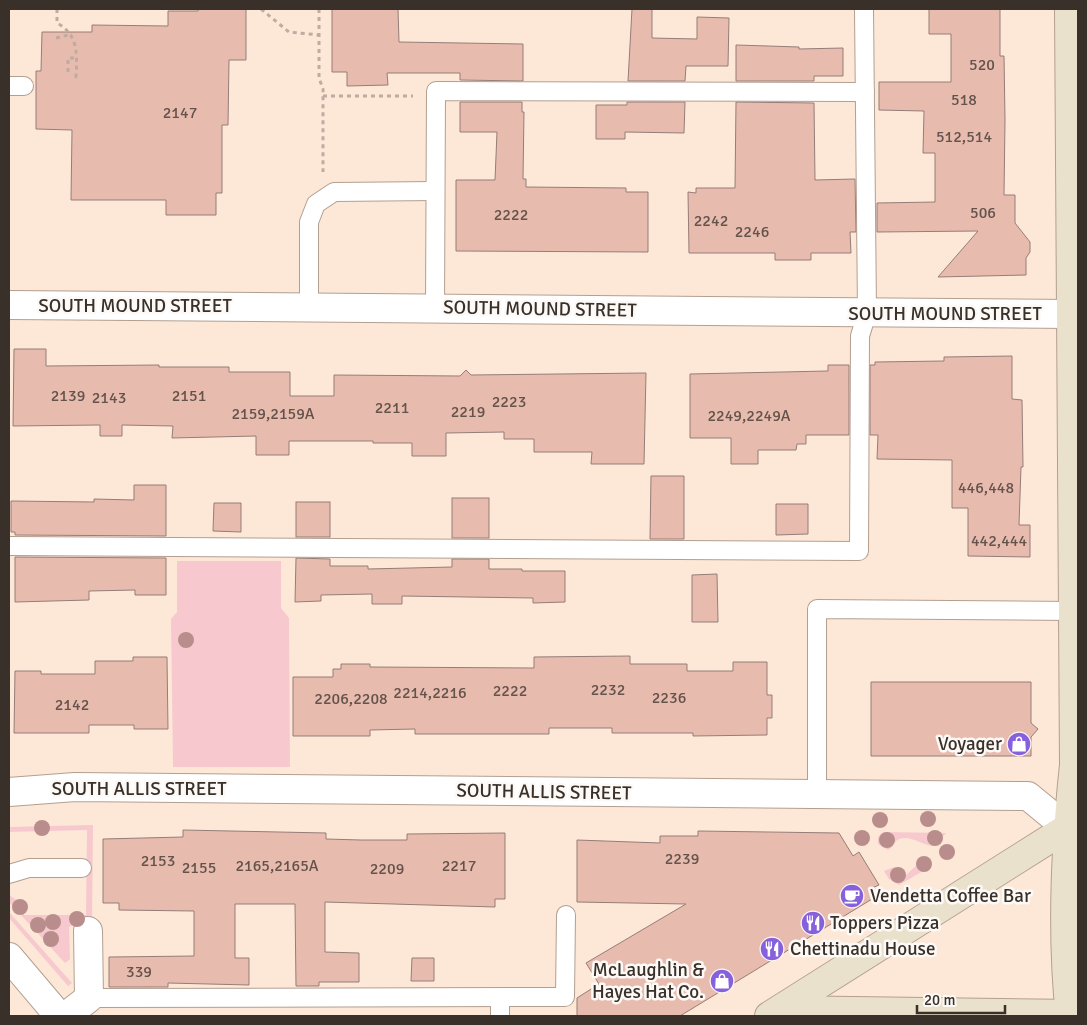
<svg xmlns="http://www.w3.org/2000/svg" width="1087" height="1025" font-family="Signika,sans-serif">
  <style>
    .green { fill: #f7c9ce }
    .building { fill: #e8bbaf; stroke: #967d77 }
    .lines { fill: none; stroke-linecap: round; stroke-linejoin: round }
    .lane-casing { stroke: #b39f90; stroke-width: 20 }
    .street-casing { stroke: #b39f90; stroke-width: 30 }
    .secondary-casing { stroke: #b39f90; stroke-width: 30 }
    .path { stroke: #bdac9f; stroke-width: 3; stroke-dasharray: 4 4; stroke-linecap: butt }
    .lane { stroke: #fff; stroke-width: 18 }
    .street { stroke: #fff; stroke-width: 28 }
    .secondary { stroke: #eae1cd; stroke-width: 28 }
    .tree { fill: #b88d8c }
    .labels { text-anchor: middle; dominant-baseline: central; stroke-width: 5; stroke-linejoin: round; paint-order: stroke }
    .number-label { font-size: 16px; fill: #64534a }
    .street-label { font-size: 19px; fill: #383029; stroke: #fdf9f6 }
    .poi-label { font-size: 19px; fill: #383029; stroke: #fdf9f6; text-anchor: start }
  </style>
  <rect width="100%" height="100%" fill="#fde8d8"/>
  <g class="green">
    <polygon points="177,561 281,561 281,608 289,618 290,767 173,767 171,619 177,612"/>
    <polygon points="93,825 92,924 74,924 69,927 70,959 65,963 9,902 9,895 24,905 24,915 86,915 87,830 9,832 9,827"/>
    <path d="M883,832L946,833L934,846C922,846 907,832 896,841C892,844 892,848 888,850L878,844V837Z"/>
    <polygon points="923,862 930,867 899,885 889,879 884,871 894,867 900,876 905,876 919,863"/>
    <polygon points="9,912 72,983 68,986 9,918"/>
  </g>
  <g class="building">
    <polygon points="198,9 246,9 246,60 229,60 228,125 222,125 222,193 216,193 216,215 166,215 166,200 71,200 72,130 36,129 36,71 41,71 42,32 92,32 92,25 168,26 168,11 198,11"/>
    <polygon points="332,9 398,9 399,42 523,44 523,81 460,80 460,73 387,73 388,85 347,86 347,72 332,72"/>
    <polygon points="632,9 652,9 652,38 697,39 697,17 729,18 728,66 686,66 685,81 628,81"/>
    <polygon points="929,9 1000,9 1000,56 1004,56 1005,120 1004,195 1015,195 1015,223 1030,242 1030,252 1026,258 1026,275 938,277 978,231 877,232 877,203 935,202 935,153 923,153 924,111 879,110 879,82 951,82 951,34 929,34"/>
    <polygon points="736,45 799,47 799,49 843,48 843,76 814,76 814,81 736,81"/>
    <polygon points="460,102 522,102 522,112 524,112 523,179 526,179 526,187 626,188 626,192 648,192 648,252 456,251 456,180 495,180 497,132 460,132"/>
    <polygon points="627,102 685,102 684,133 625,132 625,139 596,139 596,105 627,105"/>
    <polygon points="736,102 814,103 815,180 855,179 856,232 850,232 851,253 811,253 811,260 775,260 775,253 689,253 688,192 696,193 696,188 735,188"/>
    <polygon points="14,349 46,349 46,366 159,365 159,367 229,367 229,372 290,372 290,396 334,396 334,375 460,376 466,370 471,375 646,373 644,464 591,464 592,452 534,452 534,439 504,439 504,432 446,433 446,456 412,456 412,443 373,443 373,441 289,441 289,455 256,455 256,436 172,438 173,426 122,425 122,436 100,436 100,425 13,426"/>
    <polygon points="1012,356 1012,399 1022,400 1023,467 1021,467 1019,525 1030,525 1030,557 968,556 968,508 952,508 952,460 877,459 878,435 870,435 870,365 875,365 875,362 944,361 944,357"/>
    <polygon points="828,365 849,365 849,435 806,435 806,444 797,444 796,450 758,450 758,464 731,464 731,438 690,438 690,374 828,371"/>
    <polygon points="651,476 684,476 684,539 650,539"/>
    <polygon points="134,485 166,485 166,536 15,535 15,532 11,532 11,501 94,502 94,499 134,500"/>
    <rect x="452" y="498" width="37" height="40"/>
    <rect x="296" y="502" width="34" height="35"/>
    <polygon points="214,503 241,503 241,532 213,531"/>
    <polygon points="776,504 808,504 808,534 776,535"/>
    <polygon points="15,557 166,558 166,595 135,595 135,590 89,591 89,600 15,602"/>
    <polygon points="296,558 330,559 330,566 368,566 368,569 452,567 452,559 489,559 489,569 522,569 522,571 565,571 565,602 533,603 533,598 402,596 402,604 372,604 372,594 321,595 321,601 295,602"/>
    <polygon points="717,574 718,622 692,622 692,575"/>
    <polygon points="630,656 630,664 687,664 687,671 733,671 733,662 767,662 767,695 772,695 772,718 767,718 767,735 693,736 693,733 612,733 612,728 549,728 549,734 415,734 415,729 370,730 370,736 293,736 293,677 333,677 333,669 341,669 341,664 370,664 370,667 534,668 534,657"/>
    <polygon points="133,657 167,657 168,729 134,729 134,725 89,725 89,733 14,733 15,671 41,671 41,674 95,674 95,661 133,661"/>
    <polygon points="871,682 1031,682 1031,723 1038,729 1031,737 1031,756 871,756"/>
    <polygon points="183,830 326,833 326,839 361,840 407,840 407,834 505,833 505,899 495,899 495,907 325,902 325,952 359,953 359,982 319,982 319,986 296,986 295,904 235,904 235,958 249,958 249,985 168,983 168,987 109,987 109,957 194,956 194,911 119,910 119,903 103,903 103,839 183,837"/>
    <polygon points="698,831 839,833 853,856 859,852 879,885 872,888 877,896 680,1016 577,1016 577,998 599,984 586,963 686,904 577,902 577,840 660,843 660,836 698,836"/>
    <polygon points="412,958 434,958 434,981 411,981"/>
  </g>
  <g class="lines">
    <g class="lane-casing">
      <g id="lane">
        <polyline points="9,86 24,86"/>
        <polyline points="309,307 309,222 316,204 334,192 435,191"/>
        <polyline points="435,307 436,91 865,92"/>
        <polyline points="9,546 859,551 860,336 867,313 864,9"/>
        <polyline points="817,794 817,609 1073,611"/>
        <polyline points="9,874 29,868 82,868"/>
        <polyline points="89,998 565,997 566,915"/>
        <polyline points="500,1016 500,997"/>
      </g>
    </g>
    <g class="street-casing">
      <g id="street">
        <polyline points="9,305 1071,314"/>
        <polyline points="9,792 75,787 1028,796 1067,828"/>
        <polyline points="9,957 59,1016"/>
        <polyline points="66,1016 89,998 88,931"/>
      </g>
    </g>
    <g class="secondary-casing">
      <g id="secondary">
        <path d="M1069,9L1074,765C1065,849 1061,932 1070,1016"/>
        <polyline points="779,1010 1078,1014"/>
        <polyline points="769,1016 1078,821"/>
      </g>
    </g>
    <g class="path">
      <path d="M57,9V23C79,35 77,55 76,77H78"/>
      <polyline points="261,9 289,32 319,35"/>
      <polyline points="319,9 319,78 323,89 323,172"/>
      <polyline points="56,38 72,34"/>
      <polyline points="68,72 68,58 77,58"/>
      <polyline points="323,96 413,96"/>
    </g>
    <use href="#lane" class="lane"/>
    <use href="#street" class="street"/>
    <use href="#secondary" class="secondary"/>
  </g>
  <g class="tree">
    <circle cx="186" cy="640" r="8"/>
    <circle cx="928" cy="819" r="8"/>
    <circle cx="880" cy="820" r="8"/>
    <circle cx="42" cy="828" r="8"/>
    <circle cx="862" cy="838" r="8"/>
    <circle cx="935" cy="838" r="8"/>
    <circle cx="887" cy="840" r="8"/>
    <circle cx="947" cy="852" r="8"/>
    <circle cx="924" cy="864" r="8"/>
    <circle cx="898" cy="875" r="8"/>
    <circle cx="20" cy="907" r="8"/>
    <circle cx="77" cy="919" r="8"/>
    <circle cx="53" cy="922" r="8"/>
    <circle cx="38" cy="925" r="8"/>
    <circle cx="51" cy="939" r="8"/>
  </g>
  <defs>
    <g id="shop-disc" transform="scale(1.25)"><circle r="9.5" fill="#8661db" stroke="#fdf9f6"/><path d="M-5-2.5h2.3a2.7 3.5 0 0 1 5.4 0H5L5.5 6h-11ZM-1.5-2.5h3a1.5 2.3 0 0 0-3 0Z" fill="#fff"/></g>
    <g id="cafe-disc" transform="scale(1.25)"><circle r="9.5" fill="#8661db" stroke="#fdf9f6"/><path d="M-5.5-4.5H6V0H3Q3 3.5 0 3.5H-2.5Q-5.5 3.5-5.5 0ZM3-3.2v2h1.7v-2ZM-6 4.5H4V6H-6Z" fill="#fff"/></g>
    <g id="restaurant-disc" transform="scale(1.25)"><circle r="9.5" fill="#8661db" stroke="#fdf9f6"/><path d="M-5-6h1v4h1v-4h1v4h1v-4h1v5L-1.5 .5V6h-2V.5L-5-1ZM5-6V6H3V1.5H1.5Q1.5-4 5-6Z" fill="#fff"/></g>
  </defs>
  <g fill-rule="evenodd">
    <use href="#shop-disc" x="1019" y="744"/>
    <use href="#cafe-disc" x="852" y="896"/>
    <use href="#restaurant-disc" x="813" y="923"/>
    <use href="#restaurant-disc" x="772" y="949"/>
    <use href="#shop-disc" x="722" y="981"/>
  </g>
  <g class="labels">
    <g class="number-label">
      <text x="982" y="65">520</text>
      <text x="964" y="100">518</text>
      <text x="180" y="113">2147</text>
      <text x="964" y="137">512,514</text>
      <text x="983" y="213">506</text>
      <text x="511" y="215">2222</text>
      <text x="711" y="221">2242</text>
      <text x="752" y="232">2246</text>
      <text x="68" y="396">2139</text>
      <text x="189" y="396">2151</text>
      <text x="109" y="398">2143</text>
      <text x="509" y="402">2223</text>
      <text x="392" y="408">2211</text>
      <text x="468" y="412">2219</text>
      <text x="273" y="414">2159,2159A</text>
      <text x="749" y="416">2249,2249A</text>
      <text x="986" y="488">446,448</text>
      <text x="999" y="541">442,444</text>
      <text x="608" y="690">2232</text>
      <text x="510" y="691">2222</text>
      <text x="430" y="693">2214,2216</text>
      <text x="669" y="698">2236</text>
      <text x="351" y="699">2206,2208</text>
      <text x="72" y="705">2142</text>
      <text x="682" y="859">2239</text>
      <text x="158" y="861">2153</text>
      <text x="277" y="866">2165,2165A</text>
      <text x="459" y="866">2217</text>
      <text x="199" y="868">2155</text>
      <text x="387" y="869">2209</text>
      <text x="139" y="972">339</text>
    </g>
    <g class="street-label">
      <text x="135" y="306">SOUTH MOUND STREET</text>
      <text transform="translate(540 309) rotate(1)">SOUTH MOUND STREET</text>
      <text x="945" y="314">SOUTH MOUND STREET</text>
      <text x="139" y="789">SOUTH ALLIS STREET</text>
      <text transform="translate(544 792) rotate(1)">SOUTH ALLIS STREET</text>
    </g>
    <g class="poi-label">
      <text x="1002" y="744" text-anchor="end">Voyager</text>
      <text x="870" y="896">Vendetta Coffee Bar</text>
      <text x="830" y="923">Toppers Pizza</text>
      <text x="790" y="949">Chettinadu House</text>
      <text x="704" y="970" text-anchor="end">McLaughlin &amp;<tspan x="704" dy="22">Hayes Hat Co.</tspan></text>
    </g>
  </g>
  <rect width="1087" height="1025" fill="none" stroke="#383029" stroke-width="20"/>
  <path d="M917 1005v8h88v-8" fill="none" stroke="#383029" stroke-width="2.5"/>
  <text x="924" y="1005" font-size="15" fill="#383029" stroke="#fdf9f6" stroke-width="4" paint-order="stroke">20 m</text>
</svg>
